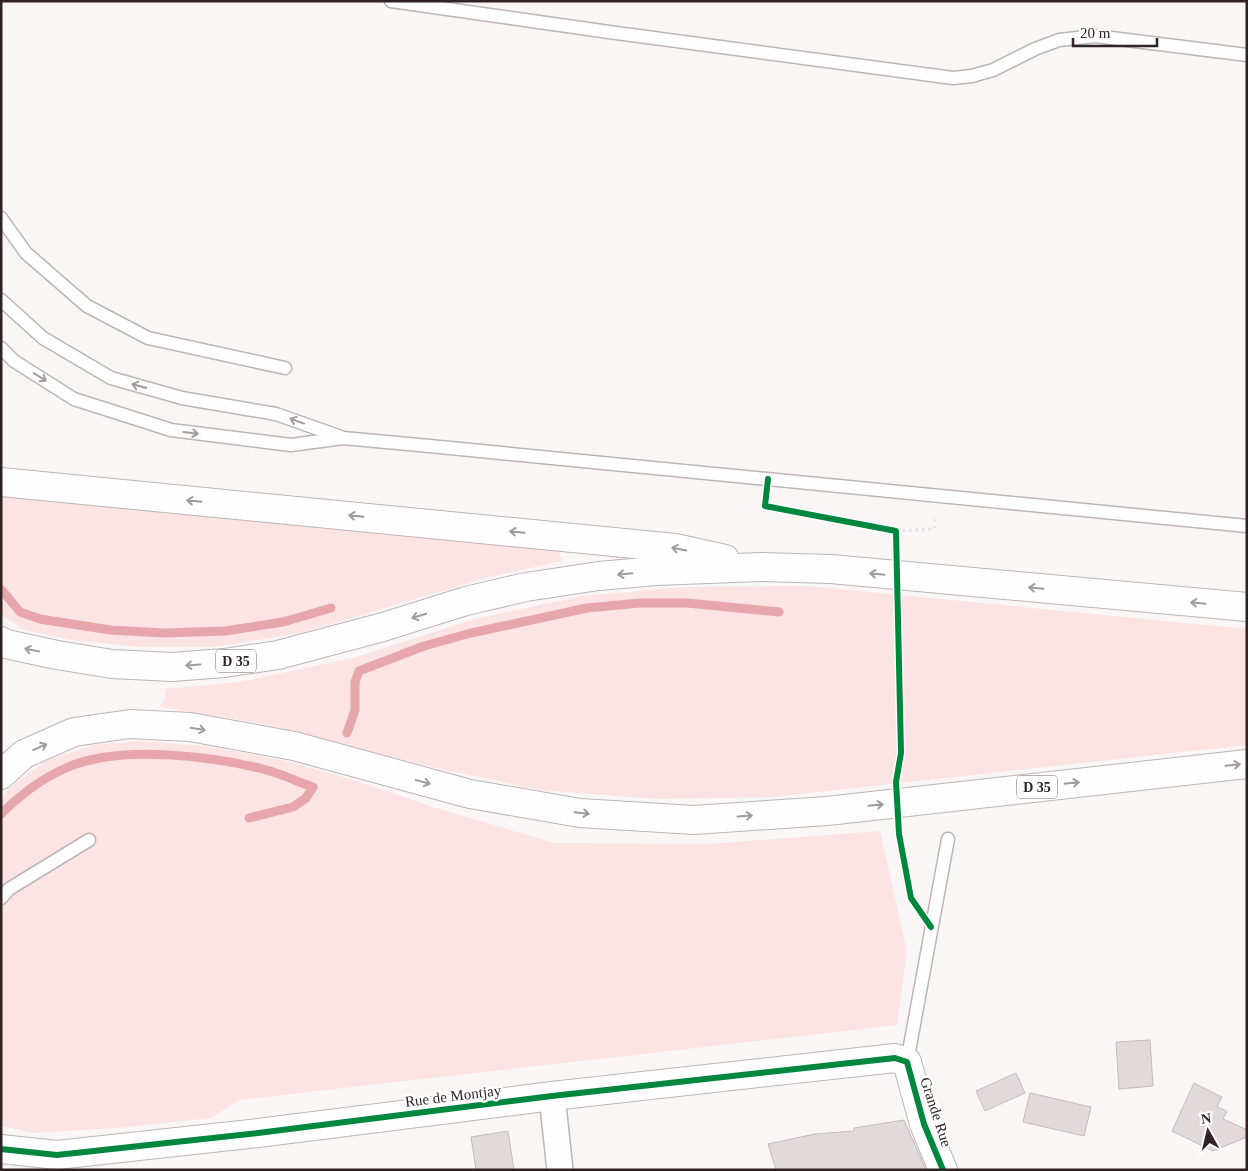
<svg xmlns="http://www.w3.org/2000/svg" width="1248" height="1171" font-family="'Times New Roman',serif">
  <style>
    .green { fill: #fce3e4 }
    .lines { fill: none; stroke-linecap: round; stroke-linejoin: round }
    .stream { stroke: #e7a5ac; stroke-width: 9 }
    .building { fill: #e2d9da; stroke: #c4bbbc }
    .lane-casing { stroke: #bdb5b5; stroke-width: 15 }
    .street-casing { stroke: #bdb5b5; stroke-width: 28 }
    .secondary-casing { stroke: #bdb5b5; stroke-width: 30 }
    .primary-casing { stroke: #bdb5b5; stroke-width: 30 }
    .path { stroke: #e4e2e2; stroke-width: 3; stroke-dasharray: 2.5 4; stroke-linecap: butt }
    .lane { stroke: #fefefe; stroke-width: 12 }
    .street { stroke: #fefefe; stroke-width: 25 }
    .secondary { stroke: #fefefe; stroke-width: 28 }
    .primary { stroke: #fefefe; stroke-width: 28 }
    .cycleway-casing { stroke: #fff; stroke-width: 9 }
    .cycleway { stroke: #00873e; stroke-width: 6 }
    .oneway { stroke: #a19b9c }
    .labels { text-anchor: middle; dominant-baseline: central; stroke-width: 5; stroke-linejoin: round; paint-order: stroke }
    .shield { fill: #fff; stroke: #6e6566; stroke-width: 1 }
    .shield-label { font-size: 14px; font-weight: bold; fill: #302324 }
    .street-label { font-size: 15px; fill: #302324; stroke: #fff }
  </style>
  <rect width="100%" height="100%" fill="#fbf6f6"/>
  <g class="green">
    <polygon points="1,495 338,526 558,550 562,561 490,577 301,633 213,647 140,647 72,640 25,630 1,615"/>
    <polygon points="807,586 1247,629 1247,745 772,797 656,799 540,790 427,766 258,723 160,707 165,699 165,689 239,682 353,658 475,619 582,596 681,587"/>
    <polygon points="139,741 206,746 282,760 360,782 430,806 554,843 709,844 880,831 907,951 897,1025 239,1100 211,1118 118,1128 34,1133 1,1126 1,799 9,789 45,761 93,745"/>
  </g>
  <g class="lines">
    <g class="stream">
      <polyline points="1,589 20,612 40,619 110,630 164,633 225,631 283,622 331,608"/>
      <polyline points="347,733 355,710 355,682 359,671 424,646 471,633 587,608 640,603 687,603 779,612"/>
      <path d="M1,814C20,795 41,779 66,768C119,744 215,756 270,771C284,775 298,782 313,787L306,798L293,807L249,818"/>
    </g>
  </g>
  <g class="building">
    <polygon points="1150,1040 1153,1086 1119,1089 1116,1042"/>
    <polygon points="1016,1073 1025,1093 985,1111 976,1091"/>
    <polygon points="1194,1083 1222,1097 1217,1107 1227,1111 1223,1119 1247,1130 1247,1137 1213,1151 1172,1131"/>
    <polygon points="1030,1093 1091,1107 1084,1136 1023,1122"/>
    <polygon points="904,1120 926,1170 776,1170 768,1144 815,1134 854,1131 854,1128"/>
    <polygon points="508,1131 514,1170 476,1170 471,1137"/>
  </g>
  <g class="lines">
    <g class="lane-casing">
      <g id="lane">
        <polyline points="391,1 609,32 953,78 972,76 993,70 1035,49 1059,40 1095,36 1247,55"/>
        <polyline points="1,218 26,253 87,306 148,338 285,368"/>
        <polyline points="1,300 43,338 111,378 182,398 276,414 341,437"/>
        <polyline points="1,348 14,361 74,399 171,430 291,445 343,438 419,445 1247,526"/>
        <polyline points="1,898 9,889 89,840"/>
        <polyline points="907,1062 948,839"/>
      </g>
    </g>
    <g class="street-casing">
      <polyline id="street" points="552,1096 560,1170"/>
    </g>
    <g class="secondary-casing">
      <polyline id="secondary" points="1,1149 57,1155 258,1133 552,1096 895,1058 907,1062 924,1124 943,1170"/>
    </g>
    <g class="primary-casing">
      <g id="primary">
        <polyline points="1,482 675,548 725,559"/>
        <polyline points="1,641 6,644 57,655 112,664 172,667 224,663 278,655 383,627 466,601 526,587 599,576 656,571 761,567 831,569 1247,607"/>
        <polyline points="1,775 24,754 74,732 130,724 190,727 294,746 470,794 580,813 694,820 827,811 1247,764"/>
      </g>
    </g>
    <polyline class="path" points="896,531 934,529 936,515"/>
    <use href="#lane" class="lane"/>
    <use href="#street" class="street"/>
    <use href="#secondary" class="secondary"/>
    <use href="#primary" class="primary"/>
    <g class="cycleway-casing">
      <g id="cycleway">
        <polyline points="768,479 765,506 896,531 901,753 896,782 899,834 911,898 931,927"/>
        <polyline points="1,1149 57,1155 258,1133 552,1096 895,1058 907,1062 924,1124 943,1170"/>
      </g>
    </g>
    <use href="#cycleway" class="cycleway"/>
  </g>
  <defs><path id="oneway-shaft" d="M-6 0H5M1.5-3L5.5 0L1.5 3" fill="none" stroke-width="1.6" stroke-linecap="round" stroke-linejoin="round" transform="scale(1.25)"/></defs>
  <g class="oneway">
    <use href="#oneway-shaft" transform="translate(40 377) rotate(32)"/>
    <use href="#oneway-shaft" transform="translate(139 386) rotate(-164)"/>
    <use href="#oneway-shaft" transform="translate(297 421) rotate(-160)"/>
    <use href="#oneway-shaft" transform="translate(191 433) rotate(7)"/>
    <use href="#oneway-shaft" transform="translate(194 501) rotate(-174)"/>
    <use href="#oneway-shaft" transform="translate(356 516) rotate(-174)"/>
    <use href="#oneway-shaft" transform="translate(517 532) rotate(-174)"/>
    <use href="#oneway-shaft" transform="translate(679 549) rotate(-169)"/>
    <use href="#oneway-shaft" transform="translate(625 574) rotate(175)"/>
    <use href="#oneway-shaft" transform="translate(877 574) rotate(-174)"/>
    <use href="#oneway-shaft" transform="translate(1036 588) rotate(-175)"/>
    <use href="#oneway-shaft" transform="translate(1198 603) rotate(-175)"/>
    <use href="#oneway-shaft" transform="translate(419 616) rotate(163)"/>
    <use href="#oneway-shaft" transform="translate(32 650) rotate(-168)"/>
    <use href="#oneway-shaft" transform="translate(193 665) rotate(176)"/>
    <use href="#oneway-shaft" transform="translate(198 729) rotate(10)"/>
    <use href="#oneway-shaft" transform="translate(40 747) rotate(-24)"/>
    <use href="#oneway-shaft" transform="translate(1233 765) rotate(-6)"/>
    <use href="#oneway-shaft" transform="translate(423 782) rotate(15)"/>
    <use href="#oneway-shaft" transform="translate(1072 783) rotate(-6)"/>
    <use href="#oneway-shaft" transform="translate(876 805) rotate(-6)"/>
    <use href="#oneway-shaft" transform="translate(582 813) rotate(6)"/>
    <use href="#oneway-shaft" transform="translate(745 816) rotate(-4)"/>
  </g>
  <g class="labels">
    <g class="shield">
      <rect x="216" y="649.5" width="40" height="23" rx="4"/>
      <rect x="1017" y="775.5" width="40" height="23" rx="4"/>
    </g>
    <g class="shield-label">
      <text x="236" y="661">D 35</text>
      <text x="1037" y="787">D 35</text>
    </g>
    <g class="street-label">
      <text transform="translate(453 1096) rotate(-7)">Rue de Montjay</text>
      <text transform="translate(936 1112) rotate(72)">Grande Rue</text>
    </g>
  </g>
  <rect width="1248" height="1171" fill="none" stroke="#302324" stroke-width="5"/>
  <g transform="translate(1208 1131) rotate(352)" stroke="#ffffff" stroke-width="4" paint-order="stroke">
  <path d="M0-4L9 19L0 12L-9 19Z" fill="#302324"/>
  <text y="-8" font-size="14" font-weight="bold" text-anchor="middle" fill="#302324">N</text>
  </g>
  <path d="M1073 38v8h84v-8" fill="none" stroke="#302324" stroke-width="2.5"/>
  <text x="1080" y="38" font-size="15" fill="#302324" stroke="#ffffff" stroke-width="4" paint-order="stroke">20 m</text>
</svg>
